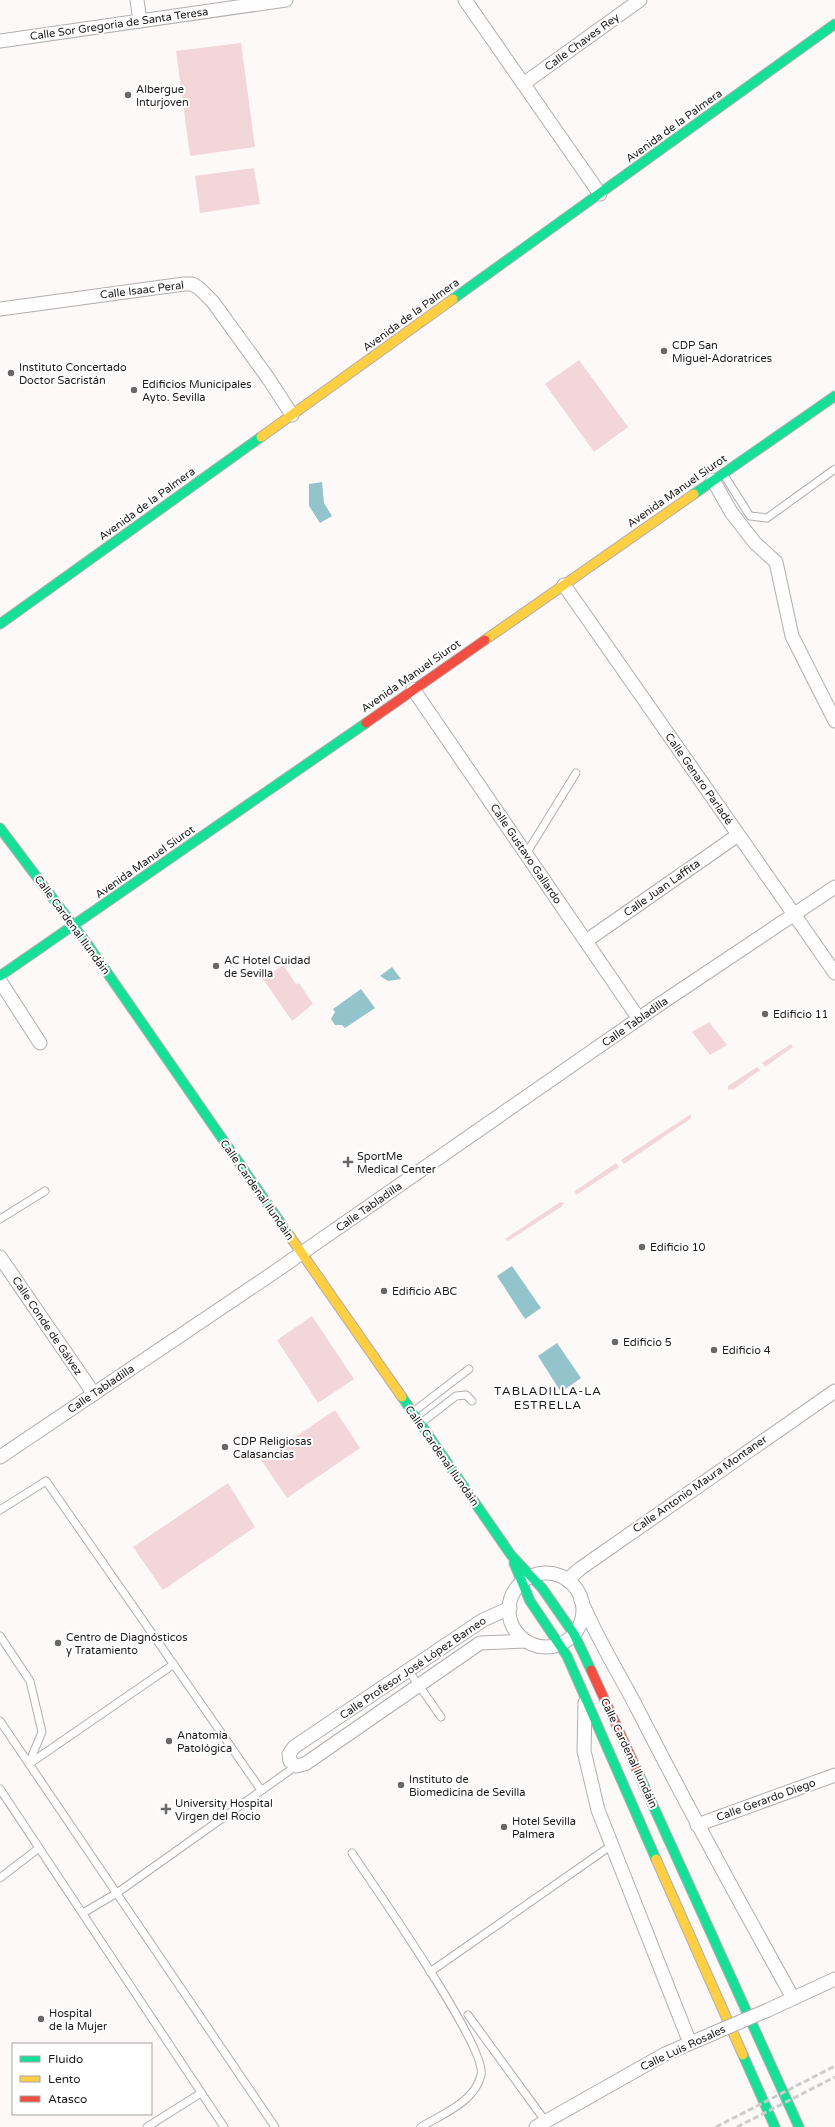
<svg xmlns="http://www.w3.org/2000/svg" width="835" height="2127" font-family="'Varela Round',sans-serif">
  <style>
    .green { fill: #f3d6da }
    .water { fill: #93c4cc }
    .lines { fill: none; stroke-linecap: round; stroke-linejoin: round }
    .lane-casing { stroke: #b1aeae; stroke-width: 9 }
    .street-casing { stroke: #b1aeae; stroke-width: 15 }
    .fast-casing { stroke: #b1aeae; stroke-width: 11 }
    .slow-casing { stroke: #b1aeae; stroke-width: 11 }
    .jam-casing { stroke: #b1aeae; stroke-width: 11 }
    .lane { stroke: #fffefe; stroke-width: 7 }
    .street { stroke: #fffefe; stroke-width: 13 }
    .fast { stroke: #16e098; stroke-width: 9 }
    .slow { stroke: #ffcf43; stroke-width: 9 }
    .jam { stroke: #f24e42; stroke-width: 9 }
    .rail { stroke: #cdcccc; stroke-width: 3; stroke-dasharray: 6 3; stroke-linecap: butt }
    .street-bridge-casing { stroke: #b1aeae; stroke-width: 15; stroke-linecap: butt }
    .street-bridge { stroke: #fffefe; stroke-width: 13 }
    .poi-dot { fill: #6b6768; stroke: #fff; stroke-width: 1.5 }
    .labels { text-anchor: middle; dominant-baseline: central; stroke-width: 4; stroke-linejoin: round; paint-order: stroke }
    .street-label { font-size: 11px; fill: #1d191a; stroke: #fff }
    .poi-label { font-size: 11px; fill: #1d191a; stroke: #fff; text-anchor: start }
    .neighbourhood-label { font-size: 12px; letter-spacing: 1px; fill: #1d191a; stroke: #fff }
  </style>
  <rect width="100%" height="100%" fill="#fdf9f9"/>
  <g class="green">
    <polygon points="241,43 255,147 190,156 176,51"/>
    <polygon points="254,168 260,204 200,213 195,176"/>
    <polygon points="579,360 628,427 594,452 545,384"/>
    <polygon points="283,965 296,984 299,983 313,1004 292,1021 263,979"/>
    <polygon points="709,1022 727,1045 710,1055 692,1032"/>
    <polygon points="791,1044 793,1047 765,1067 762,1063"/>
    <polygon points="757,1067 760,1070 734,1089 728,1090 728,1086"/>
    <polygon points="691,1114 690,1119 624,1164 621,1160"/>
    <polygon points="616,1163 619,1167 576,1195 575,1191"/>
    <polygon points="560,1202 564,1203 561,1207 508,1241 505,1239"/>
    <polygon points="312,1316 354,1379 318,1403 277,1340"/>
    <polygon points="335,1410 360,1448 287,1498 261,1460"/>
    <polygon points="228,1483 255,1527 163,1590 133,1547"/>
  </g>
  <g class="water">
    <polygon points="322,482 324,503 332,516 320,523 309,506 309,484"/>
    <polygon points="392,967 401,979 388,981 380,976"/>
    <polygon points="361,989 375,1008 345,1028 342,1025 335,1025 331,1019 335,1012 333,1009"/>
    <polygon points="512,1266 541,1308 525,1319 497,1276"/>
    <polygon points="557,1343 581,1378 561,1392 538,1356"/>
  </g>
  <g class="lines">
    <g class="lane-casing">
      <g id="lane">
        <polyline points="724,475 750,516 767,518 835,469"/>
        <polyline points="526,854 576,773"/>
        <polyline points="0,1219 45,1191"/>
        <polyline points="413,1412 469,1369"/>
        <polyline points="421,1423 456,1396 466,1395 472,1401"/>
        <polyline points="0,1510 46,1481 261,1790"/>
        <polyline points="0,1636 30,1681 42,1732 29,1763"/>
        <polyline points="408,1670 441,1717"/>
        <polyline points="0,1721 275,2127"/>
        <polyline points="29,1764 174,1664"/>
        <polyline points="0,1789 224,2127"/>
        <path d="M352,1853C373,1885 488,2048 481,2075C475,2102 442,2114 421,2127"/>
        <polyline points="0,1878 39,1848"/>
        <polyline points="83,1913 117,1893 296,1766"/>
        <polyline points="430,1972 612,1845"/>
        <polyline points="468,2015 546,2122"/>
        <polyline points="147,2127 201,2093"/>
      </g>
    </g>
    <g class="street-casing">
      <g id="street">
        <polyline points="137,0 140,21"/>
        <polyline points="465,0 600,194"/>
        <polyline points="0,41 286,0"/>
        <polyline points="523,84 640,0"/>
        <polyline points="0,309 184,284 192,284 199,288 213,302 268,378 292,415"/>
        <polyline points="713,480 731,512 755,543 776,562 792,636 835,721"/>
        <polyline points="564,585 835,973"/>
        <polyline points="413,689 639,1019"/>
        <polyline points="586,941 738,835"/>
        <polyline points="0,981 40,1043"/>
        <polyline points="0,1257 94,1394"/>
        <polyline points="0,1457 276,1271 657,1006 835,887"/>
        <circle cx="546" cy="1610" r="37"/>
        <polyline points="567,1580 581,1568 835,1391"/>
        <path d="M581,1600C597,1639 619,1673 638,1710C688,1808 740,1903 793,1998"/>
        <polyline points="510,1608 483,1620 294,1747 289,1754 290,1761 296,1766 305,1764 480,1643 526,1641"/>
        <polyline points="585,1703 584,1751 598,1810 690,2043"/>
        <polyline points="697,1825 835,1775"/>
        <polyline points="768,2010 835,1979"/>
        <polyline points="536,2127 665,2054 714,2033"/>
      </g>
    </g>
    <g class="fast-casing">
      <g id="fast">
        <polyline points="453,299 835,24"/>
        <polyline points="694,494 835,396"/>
        <polyline points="0,624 261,437"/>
        <polyline points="0,828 88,945 289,1235"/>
        <polyline points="0,976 366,723"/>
        <polyline points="402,1397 511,1555 542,1588 574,1634 591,1670"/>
        <polyline points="514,1563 530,1601 567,1656 656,1859"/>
        <polyline points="636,1768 799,2127"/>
        <polyline points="743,2055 775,2127"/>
      </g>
    </g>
    <g class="slow-casing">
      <g id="slow">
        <polyline points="261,437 453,299"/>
        <polyline points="485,640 694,494"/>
        <polyline points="289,1235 402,1397"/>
        <polyline points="656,1859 743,2055"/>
      </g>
    </g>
    <g class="jam-casing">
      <g id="jam">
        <polyline points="366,723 485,640"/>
        <polyline points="591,1670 636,1768"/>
      </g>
    </g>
    <use href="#lane" class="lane"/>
    <use href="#street" class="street"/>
    <use href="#fast" class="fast"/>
    <use href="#slow" class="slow"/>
    <use href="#jam" class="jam"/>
    <g class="rail">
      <polyline points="716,2127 835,2066"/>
      <polyline points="737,2127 835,2077"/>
    </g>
    <g class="street-bridge-casing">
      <polyline id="street-bridge" points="714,2033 768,2010"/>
    </g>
    <use href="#street-bridge" class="street-bridge"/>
  </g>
  <g class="poi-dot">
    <circle cx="128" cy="95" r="4"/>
    <circle cx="664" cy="351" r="4"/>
    <circle cx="11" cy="373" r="4"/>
    <circle cx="134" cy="390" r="4"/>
    <circle cx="216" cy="966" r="4"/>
    <circle cx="765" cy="1014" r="4"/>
    <path d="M346 1156h4v4h4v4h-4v4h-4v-4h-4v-4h4z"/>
    <circle cx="642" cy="1247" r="4"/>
    <circle cx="384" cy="1291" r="4"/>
    <circle cx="615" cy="1342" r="4"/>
    <circle cx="714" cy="1350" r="4"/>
    <circle cx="225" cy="1447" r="4"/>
    <circle cx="58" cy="1643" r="4"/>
    <circle cx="169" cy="1741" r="4"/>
    <circle cx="401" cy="1785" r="4"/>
    <path d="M164 1803h4v4h4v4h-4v4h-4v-4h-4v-4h4z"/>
    <circle cx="504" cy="1827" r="4"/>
    <circle cx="41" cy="2019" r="4"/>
  </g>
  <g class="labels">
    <g class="street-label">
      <text transform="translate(119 24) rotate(-8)">Calle Sor Gregoria de Santa Teresa</text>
      <text transform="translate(582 42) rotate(-36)">Calle Chaves Rey</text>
      <text transform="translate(674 126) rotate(-36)">Avenida de la Palmera</text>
      <text transform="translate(142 290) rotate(-7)">Calle Isaac Peral</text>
      <text transform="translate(411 315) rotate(-36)">Avenida de la Palmera</text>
      <text transform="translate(677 491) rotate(-35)">Avenida Manuel Siurot</text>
      <text transform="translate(147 504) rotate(-36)">Avenida de la Palmera</text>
      <text transform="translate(411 676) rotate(-35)">Avenida Manuel Siurot</text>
      <text transform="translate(699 779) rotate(55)">Calle Genaro Parladé</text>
      <text transform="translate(526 854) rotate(56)">Calle Gustavo Gallardo</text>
      <text transform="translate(145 862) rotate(-35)">Avenida Manuel Siurot</text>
      <text transform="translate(662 888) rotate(-35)">Calle Juan Laffita</text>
      <text transform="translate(72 925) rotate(54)">Calle Cardenal Ilundáin</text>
      <text transform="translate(635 1022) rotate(-35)">Calle Tabladilla</text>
      <text transform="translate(257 1190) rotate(55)">Calle Cardenal Ilundáin</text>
      <text transform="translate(369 1207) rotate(-35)">Calle Tabladilla</text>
      <text transform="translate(47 1326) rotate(56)">Calle Conde de Gálvez</text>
      <text transform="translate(101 1389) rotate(-34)">Calle Tabladilla</text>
      <text transform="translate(442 1456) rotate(55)">Calle Cardenal Ilundáin</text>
      <text transform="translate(700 1484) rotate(-35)">Calle Antonio Maura Montaner</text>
      <text transform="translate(413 1668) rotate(-34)">Calle Profesor José López Barneo</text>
      <text transform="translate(629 1753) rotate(65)">Calle Cardenal Ilundáin</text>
      <text transform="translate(766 1800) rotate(-20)">Calle Gerardo Diego</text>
      <text transform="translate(683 2048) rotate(-25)">Calle Luis Rosales</text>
    </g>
    <g class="poi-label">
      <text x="136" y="89">Albergue<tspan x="136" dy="13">Inturjoven</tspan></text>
      <text x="672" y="345">CDP San<tspan x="672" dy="13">Miguel-Adoratrices</tspan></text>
      <text x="19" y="367">Instituto Concertado<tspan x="19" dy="13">Doctor Sacristán</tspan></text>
      <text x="142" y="384">Edificios Municipales<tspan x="142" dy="13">Ayto. Sevilla</tspan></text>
      <text x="224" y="960">AC Hotel Cuidad<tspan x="224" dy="13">de Sevilla</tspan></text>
      <text x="773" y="1014">Edificio 11</text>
      <text x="357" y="1156">SportMe<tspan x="357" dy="13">Medical Center</tspan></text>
      <text x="650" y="1247">Edificio 10</text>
      <text x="392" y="1291">Edificio ABC</text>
      <text x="623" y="1342">Edificio 5</text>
      <text x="722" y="1350">Edificio 4</text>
      <text x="233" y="1441">CDP Religiosas<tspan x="233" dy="13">Calasancias</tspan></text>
      <text x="66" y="1637">Centro de Diagnósticos<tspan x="66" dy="13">y Tratamiento</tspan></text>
      <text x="177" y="1735">Anatomía<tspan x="177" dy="13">Patológica</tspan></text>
      <text x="409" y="1779">Instituto de<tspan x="409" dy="13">Biomedicina de Sevilla</tspan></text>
      <text x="175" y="1803">University Hospital<tspan x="175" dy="13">Virgen del Rocio</tspan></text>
      <text x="512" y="1821">Hotel Sevilla<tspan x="512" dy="13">Palmera</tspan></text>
      <text x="49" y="2013">Hospital<tspan x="49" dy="13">de la Mujer</tspan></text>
    </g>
    <g class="neighbourhood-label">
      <text x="548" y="1391">TABLADILLA-LA<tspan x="548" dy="14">ESTRELLA</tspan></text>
    </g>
  </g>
  <rect x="12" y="2043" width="140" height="72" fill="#ffffff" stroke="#a5a3a3"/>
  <rect x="20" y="2056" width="20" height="6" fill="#16e098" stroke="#a5a3a3"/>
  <text x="48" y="2063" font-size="12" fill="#1d191a">Fluido</text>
  <rect x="20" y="2076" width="20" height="6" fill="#ffcf43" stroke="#a5a3a3"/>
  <text x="48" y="2083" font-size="12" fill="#1d191a">Lento</text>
  <rect x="20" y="2096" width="20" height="6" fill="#f24e42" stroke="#a5a3a3"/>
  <text x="48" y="2103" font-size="12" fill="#1d191a">Atasco</text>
</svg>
